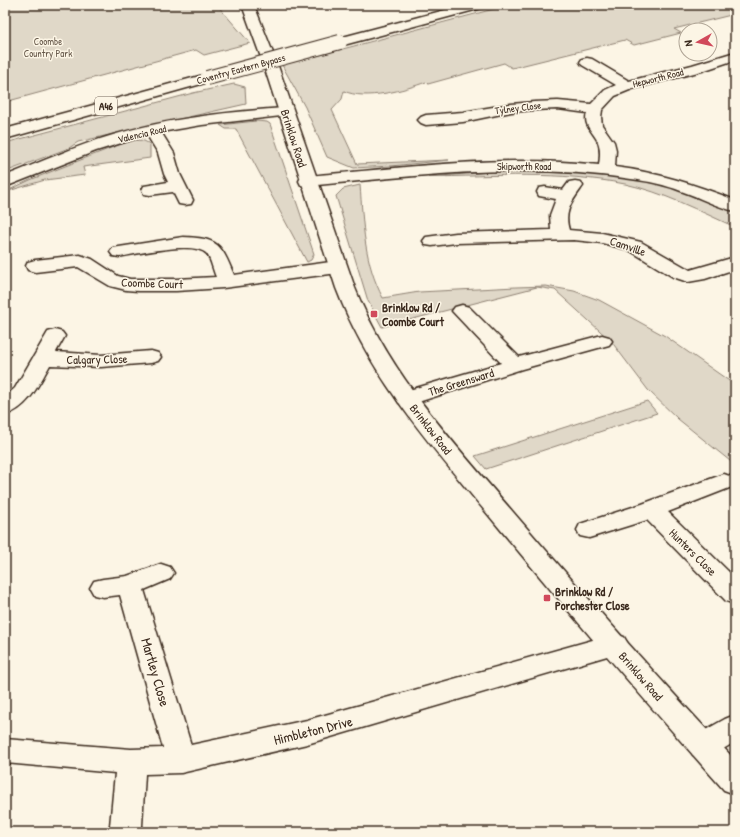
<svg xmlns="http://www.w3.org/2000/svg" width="740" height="837" font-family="'Patrick Hand',sans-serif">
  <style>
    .green { fill: #e0d8c8; stroke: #8e8173 }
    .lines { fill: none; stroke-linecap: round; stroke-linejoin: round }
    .street-casing { stroke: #3b2a1e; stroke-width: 3 }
    .secondary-casing { stroke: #3b2a1e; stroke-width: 3 }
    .highway-casing { stroke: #3b2a1e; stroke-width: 3 }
    .street { fill: #fcf5e5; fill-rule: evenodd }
    .secondary { fill: #fcf5e5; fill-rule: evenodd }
    .highway { fill: #fcf5e5; fill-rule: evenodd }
    .highway-bridge-casing { stroke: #3b2a1e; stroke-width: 16; stroke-linecap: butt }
    .highway-bridge { stroke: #fcf5e5; stroke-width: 14 }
    .poi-dot { fill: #d1495b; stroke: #fcf5e5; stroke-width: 1.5 }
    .labels { text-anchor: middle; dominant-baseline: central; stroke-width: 3; stroke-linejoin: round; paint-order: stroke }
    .far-park-label { font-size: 10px; fill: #645648; stroke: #fcf5e5 }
    .far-street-label { font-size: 10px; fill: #3b2a1e; stroke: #fcf5e5 }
    .shield { fill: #fcf5e5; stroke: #75675a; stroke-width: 1 }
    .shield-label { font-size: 11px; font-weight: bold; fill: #3b2a1e }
    .street-label { font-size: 12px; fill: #3b2a1e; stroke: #fcf5e5 }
    .poi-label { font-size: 12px; font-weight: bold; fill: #3b2a1e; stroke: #fcf5e5; text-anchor: start }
    .near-street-label { font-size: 14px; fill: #3b2a1e; stroke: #fcf5e5 }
  </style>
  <rect width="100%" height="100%" fill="#fcf5e5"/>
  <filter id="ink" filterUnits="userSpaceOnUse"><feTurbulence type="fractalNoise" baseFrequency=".025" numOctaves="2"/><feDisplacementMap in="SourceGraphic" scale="8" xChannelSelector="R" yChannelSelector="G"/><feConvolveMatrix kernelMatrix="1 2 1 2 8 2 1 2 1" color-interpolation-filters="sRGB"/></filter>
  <g filter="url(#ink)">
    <g class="green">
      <polygon points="5,5 217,5 250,43 204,55 196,50 5,102"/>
      <path d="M509,5H735V14L674,29L681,33L634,45L625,40L512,68L504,63L428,84L426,82C405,90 365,101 344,91L342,99L332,110L357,164L449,160L391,166L354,168L327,157L305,107L282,65Z"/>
      <polygon points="234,84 245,87 246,104 78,142 69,148 5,172 5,143 193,93"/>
      <polygon points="256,121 267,122 270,124 314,254 311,260 307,262 236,129 226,129 220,125"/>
      <polygon points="136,140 144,141 150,144 150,158 83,167 85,175 45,180 5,192 30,180 126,142"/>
      <path d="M529,169L574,170L652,181L695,194L735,210V227C699,211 663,192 625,184C560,171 494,176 428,177Z"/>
      <path d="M360,185C363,224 364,263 383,298L419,292L516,287L546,286L574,291L599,300L665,336L735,385V465L678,419L648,390L611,341L555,290L537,287L382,327L368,301L336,196L343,189Z"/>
      <polygon points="647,401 657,413 486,469 475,456"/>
    </g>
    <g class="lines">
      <g class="street-casing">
        <g id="street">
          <path d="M735,52V60L702,71L632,89L615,96L602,110L601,117L602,125L614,142L616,150L615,167C657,172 696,185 735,200V211C716,207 699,197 681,191C666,185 647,181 631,179C523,162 415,176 307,186L301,185L299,181L301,177L307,176C404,168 502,154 599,165C600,158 601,149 598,142C593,131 583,126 587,113L558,109L534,110L511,112L463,122L426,125L421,123L418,120L421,117L426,115L463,112L511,104L534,102L558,101L591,104L605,90L616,85L582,65L580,62L582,59L587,58L592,59L629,81L692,65Z"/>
          <path d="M285,108L290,109L292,112L290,115L202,125L161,132L174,153L180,174L193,200L191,204L185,205L179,204L173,192L150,195L144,194L142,190L144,186L168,182L164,174L158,153L147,135L96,151L5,187V176C41,162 76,146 113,135C169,118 227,112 285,108Z"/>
          <path d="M575,181L581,182L583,186C573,200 563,211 569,230L602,233L641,242L690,270L735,257V269L705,279L688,282L673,277L629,250L602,243L574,240L456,243L432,246L426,245L423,241L426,237L456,233L551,230L550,215L556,199L539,196L537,192L539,188L545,187L563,190L569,182Z"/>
          <path d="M183,237C218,238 221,244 234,275L338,261L345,263L347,267L345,271L338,273L223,288L176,291H138L126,290L110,286L78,267L35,272L28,270L26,266L28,262L35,260L80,255L92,259L118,276L130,279H176L216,277C213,270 211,260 207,254C195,240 136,254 119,257L113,256L110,252L113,248L119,247Z"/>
          <polygon points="462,305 469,307 519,357 602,335 609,337 612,341 609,345 522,369 415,403 407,404 399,403 396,398 399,393 501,363 452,311 455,307"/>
          <path d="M55,330L62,332L65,336L56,352L101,355L151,351L158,353L161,357L158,361L151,363L101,367L50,365C39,384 28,409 5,415V397L15,388L48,332Z"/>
          <polygon points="724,474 732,477 735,481 732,487 668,512 735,578 735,604 726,601 647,520 589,538 580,536 577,530 580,524 642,504"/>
          <polygon points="161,564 170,567 174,573 170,579 144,590 191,745 307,720 614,634 624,637 628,644 624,651 614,654 307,744 181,773 145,774 142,826 144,832 112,832 110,826 115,773 5,763 5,739 131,749 163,748 120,595 103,597 94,595 90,588 94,581 103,579 127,576"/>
          <polygon points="735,715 735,742 713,755 703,758 693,755 688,746 693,737 725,719"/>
        </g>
      </g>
      <g class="secondary-casing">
        <path id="secondary" d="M242,5H254L277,63L355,288C389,374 453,442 513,512C585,596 659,679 735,760V794L724,790C646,702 569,613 495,523C434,449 370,378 336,288L263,63Z"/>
      </g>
      <g class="highway-casing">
        <g id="highway">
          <polygon points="464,5 484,5 482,8 340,46 335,45 333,42 335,39"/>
          <polygon points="207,74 212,75 214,78 212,81 5,139 5,129"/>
        </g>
      </g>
      <use href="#street" class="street"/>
      <use href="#secondary" class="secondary"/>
      <use href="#highway" class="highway"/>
      <g class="highway-bridge-casing">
        <polyline id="highway-bridge" points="207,78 340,42"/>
      </g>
      <use href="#highway-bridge" class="highway-bridge"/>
    </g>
  </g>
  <g class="poi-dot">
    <rect x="370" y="310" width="8" height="8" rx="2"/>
    <rect x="543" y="594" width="8" height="8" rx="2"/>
  </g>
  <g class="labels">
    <g class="far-park-label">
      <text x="48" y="41">Coombe<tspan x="48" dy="12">Country Park</tspan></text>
    </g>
    <g class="far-street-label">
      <text transform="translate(241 69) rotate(-15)">Coventry Eastern Bypass</text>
      <text transform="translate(658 78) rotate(-14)">Hepworth Road</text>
      <text transform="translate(518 108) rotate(-7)">Tylney Close</text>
      <text transform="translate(142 134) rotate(-13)">Valencia Road</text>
      <text x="524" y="166">Skipworth Road</text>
    </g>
    <rect class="shield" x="95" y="97" width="22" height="18" rx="3"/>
    <g class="shield-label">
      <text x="106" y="106">A46</text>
    </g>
    <g class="street-label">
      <text transform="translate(294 138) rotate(72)">Brinklow Road</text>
      <text transform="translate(628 246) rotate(19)">Camville</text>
      <text transform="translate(152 283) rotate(2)">Coombe Court</text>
      <text transform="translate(97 359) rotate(-1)">Calgary Close</text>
      <text transform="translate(461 382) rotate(-17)">The Greensward</text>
      <text transform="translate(431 429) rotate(52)">Brinklow Road</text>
      <text transform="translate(693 552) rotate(45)">Hunters Close</text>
      <text transform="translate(641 676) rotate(49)">Brinklow Road</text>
    </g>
    <g class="poi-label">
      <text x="382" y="307">Brinklow Rd /<tspan x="382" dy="14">Coombe Court</tspan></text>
      <text x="555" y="591">Brinklow Rd /<tspan x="555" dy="14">Porchester Close</tspan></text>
    </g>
    <g class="near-street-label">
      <text transform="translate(156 672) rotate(74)">Martley Close</text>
      <text transform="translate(313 730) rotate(-14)">Himbleton Drive</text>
    </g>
  </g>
  <rect width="740" height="837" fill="none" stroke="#fcf5e5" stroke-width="20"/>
  <rect x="10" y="10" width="720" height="817" fill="none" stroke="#3b2a1e" stroke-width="1.5" filter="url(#ink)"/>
  <g transform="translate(698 42) rotate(262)"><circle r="19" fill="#fcf5e5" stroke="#afa495"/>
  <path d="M0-3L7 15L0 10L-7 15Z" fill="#d1495b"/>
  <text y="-6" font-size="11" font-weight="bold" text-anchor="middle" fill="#3b2a1e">N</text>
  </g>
</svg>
